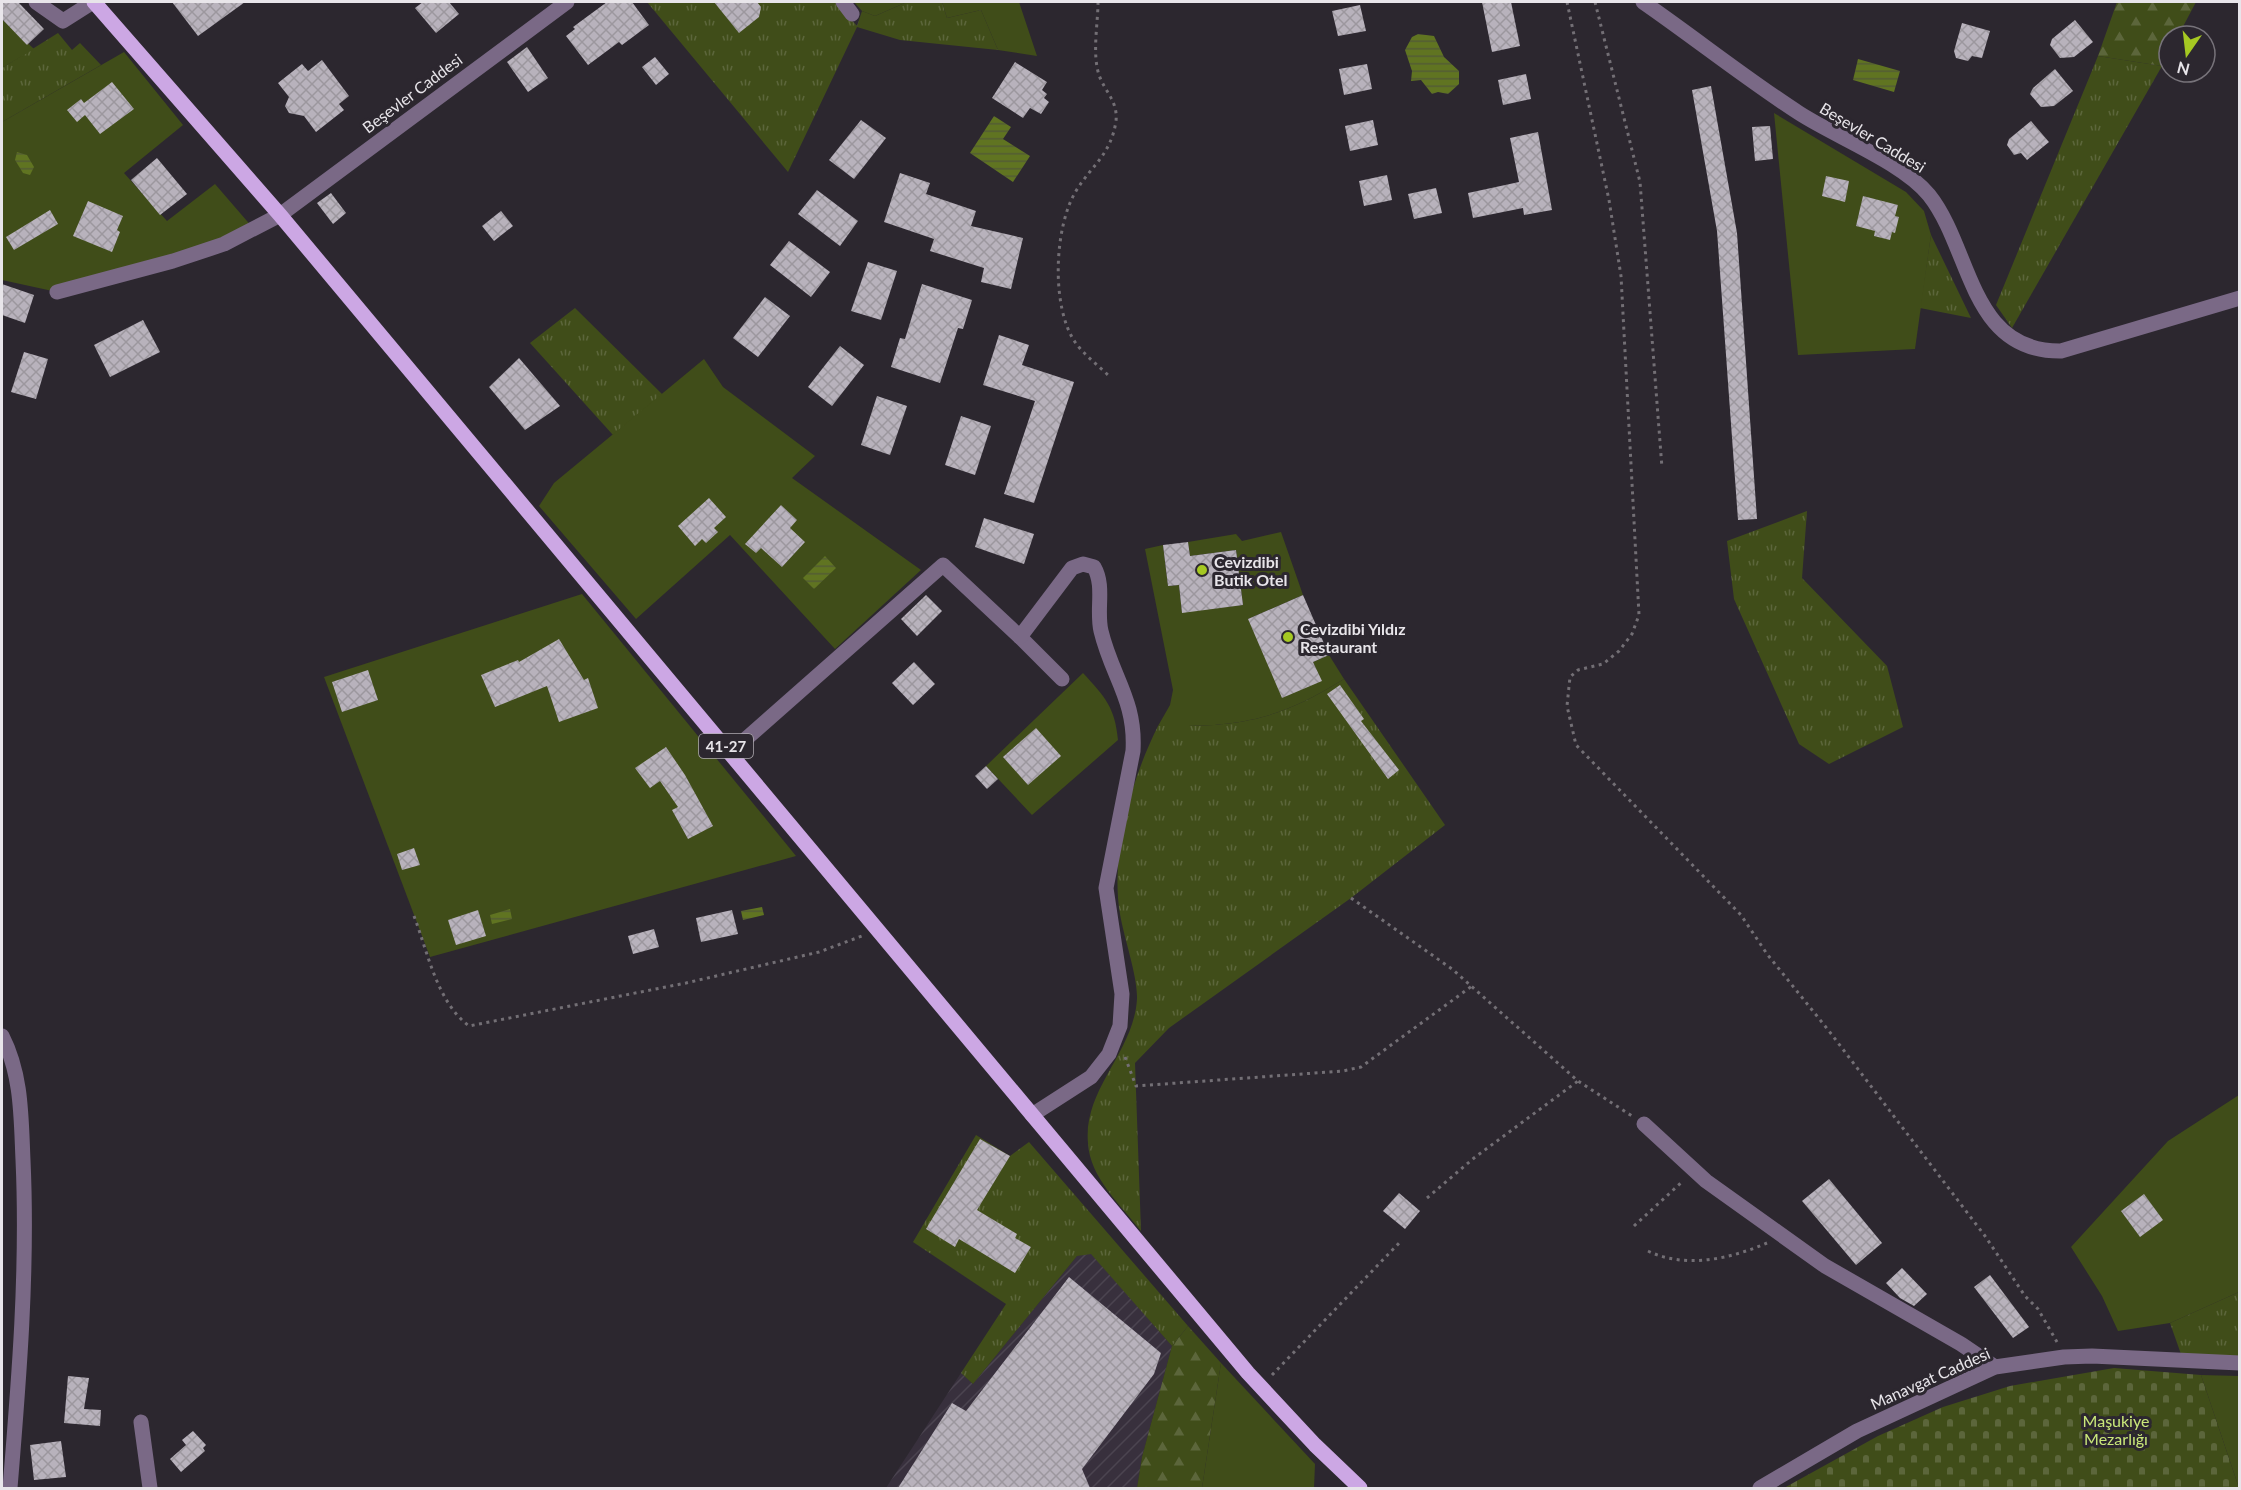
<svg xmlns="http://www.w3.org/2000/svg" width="2241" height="1490" font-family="Lato,sans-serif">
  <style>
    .industrial { fill: url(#industrial-furrows) }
    .grass { fill: url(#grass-tufts) }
    .forest { fill: url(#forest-firs) }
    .cemetery { fill: url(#cemetery-stones) }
    .garden { fill: #404d19 }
    .water { fill: url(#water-rules) }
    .building { fill: url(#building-cross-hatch) }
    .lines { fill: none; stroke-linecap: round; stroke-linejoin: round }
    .path { stroke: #736f75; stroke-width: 3; stroke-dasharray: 3 4.5; stroke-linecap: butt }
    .minor { stroke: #7a6986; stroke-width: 15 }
    .major { stroke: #cca7e4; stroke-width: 15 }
    .poi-dot { fill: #a5c822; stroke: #2c272f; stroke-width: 2 }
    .labels { text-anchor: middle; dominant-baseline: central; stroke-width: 6; stroke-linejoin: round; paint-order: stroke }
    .shield { fill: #2c272f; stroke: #b0acb2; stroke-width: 1.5 }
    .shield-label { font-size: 15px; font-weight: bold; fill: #e8e5ea }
    .street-label { font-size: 16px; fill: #e8e5ea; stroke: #2c272f }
    .poi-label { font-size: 16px; font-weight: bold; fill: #e8e5ea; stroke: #2c272f; text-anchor: start }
    .park-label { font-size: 16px; fill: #cae87a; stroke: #2c272f }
  </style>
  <defs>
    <pattern id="industrial-furrows" width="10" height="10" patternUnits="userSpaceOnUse" patternTransform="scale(1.5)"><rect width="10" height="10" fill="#38303d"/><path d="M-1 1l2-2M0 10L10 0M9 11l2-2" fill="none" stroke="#4b4450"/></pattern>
    <pattern id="grass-tufts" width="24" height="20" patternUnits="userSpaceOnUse" patternTransform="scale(1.5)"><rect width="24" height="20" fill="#404d19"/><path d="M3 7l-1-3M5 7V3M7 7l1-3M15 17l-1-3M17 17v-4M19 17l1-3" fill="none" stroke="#5c663b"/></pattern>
    <pattern id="forest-firs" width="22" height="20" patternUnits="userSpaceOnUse" patternTransform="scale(1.5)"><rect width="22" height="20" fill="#404d19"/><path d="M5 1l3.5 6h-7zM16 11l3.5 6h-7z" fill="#5c663b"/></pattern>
    <pattern id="cemetery-stones" width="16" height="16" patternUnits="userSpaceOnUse" patternTransform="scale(1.5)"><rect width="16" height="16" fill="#404d19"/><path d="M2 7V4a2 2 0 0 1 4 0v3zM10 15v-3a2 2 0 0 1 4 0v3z" fill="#5c663b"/></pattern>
    <pattern id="water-rules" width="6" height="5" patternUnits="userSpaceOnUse" patternTransform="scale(1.5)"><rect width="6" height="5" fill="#607421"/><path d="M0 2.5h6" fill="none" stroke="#535c34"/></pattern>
    <pattern id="building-cross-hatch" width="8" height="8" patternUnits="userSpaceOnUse" patternTransform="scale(1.5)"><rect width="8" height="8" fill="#b8b2bc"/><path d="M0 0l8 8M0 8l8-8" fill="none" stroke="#9c979e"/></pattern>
  </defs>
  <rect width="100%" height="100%" fill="#2c272f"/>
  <polygon class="industrial" points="1091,1253 1172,1346 1142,1457 1137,1488 886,1488 961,1373 973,1384 1077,1256"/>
  <g class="grass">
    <polygon points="647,2 835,2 857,26 862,11 875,16 907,2 942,2 947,18 981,10 998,50 900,40 857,27 788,172"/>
    <polygon points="58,33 72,50 80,43 101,65 2,122 2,68"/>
    <polygon points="2098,56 2162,66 2012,328 1996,305"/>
    <polygon points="1931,235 1971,318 1920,308"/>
    <polygon points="575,308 663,395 613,435 530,343"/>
    <polygon points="1807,511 1802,578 1887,666 1903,727 1829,764 1799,744 1734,599 1727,541"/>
    <path d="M1344,679L1445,825L1351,898L1169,1028L1135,1063L1141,1231C1120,1204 1090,1178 1088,1143C1083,1089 1134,1052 1137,999C1138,977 1124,938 1120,914C1110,854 1131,780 1158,726C1237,727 1275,722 1344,679Z"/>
    <polygon points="976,1135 1010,1156 1029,1142 1188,1326 1172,1346 1091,1254 1077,1256 973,1384 961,1373 1006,1304 913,1242"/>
    <polygon points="2239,1292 2239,1357 2182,1357 2170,1323"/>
  </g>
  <g class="forest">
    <polygon points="2117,2 2196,2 2178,36 2169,36 2169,53 2162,66 2098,56"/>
    <polygon points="1188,1326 1221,1363 1202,1488 1137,1488 1142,1457 1172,1346"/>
  </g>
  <polygon class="cemetery" points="2114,1368 2201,1375 2239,1488 1784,1488 1878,1436 1943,1407 2010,1386"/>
  <g class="garden">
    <polygon points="854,2 907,2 875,16 862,11"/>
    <polygon points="942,2 1019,2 1037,56 998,50 981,10 947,18"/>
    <polygon points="2,19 34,49 2,68"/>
    <polygon points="124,52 183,125 124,173 167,221 215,184 253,228 57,292 2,280 2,122"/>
    <polygon points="1774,113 1906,192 1924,211 1931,235 1915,349 1798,355"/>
    <polygon points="704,359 723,387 815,456 792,478 921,570 835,649 730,535 636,619 539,506 554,483"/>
    <path d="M1281,532L1303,595L1248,619L1321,681L1313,662L1329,655L1344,679C1275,722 1237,727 1158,726L1170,705L1173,690L1145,549L1163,545L1168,586L1179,585L1182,612L1243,605L1236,550L1190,556L1188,542L1236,534L1242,541Z"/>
    <polygon points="582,594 796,856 430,957 324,677"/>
    <path d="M1083,673C1105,697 1115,707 1118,740L1032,815L986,766Z"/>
    <polygon points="2239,1095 2239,1292 2170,1323 2118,1331 2102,1296 2071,1247 2168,1141"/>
    <polygon points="1221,1363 1315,1464 1314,1488 1202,1488"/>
    <polygon points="2201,1375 2239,1376 2239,1488"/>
  </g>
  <g class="water">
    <polygon points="1418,34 1434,36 1444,57 1459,71 1459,84 1448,94 1438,92 1432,94 1421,80 1411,81 1412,71 1405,50 1412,37"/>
    <polygon points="1858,59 1900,71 1894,92 1853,80"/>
    <polygon points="994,116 1011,127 1003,139 1030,156 1013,182 970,153"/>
    <polygon points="17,152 27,155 34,167 30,175 23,173 15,160"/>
    <polygon points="825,556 836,568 814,589 803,578"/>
    <polygon points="762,907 764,915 743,920 741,911"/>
    <polygon points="510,909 512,919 492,924 490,915"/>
  </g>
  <g class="building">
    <polygon points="2,2 18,2 44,29 27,45 2,19"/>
    <polygon points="172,2 245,2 198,36"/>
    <polygon points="423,2 449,2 459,14 436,33 415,8"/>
    <polygon points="607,2 632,2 649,25 622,45 619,42 588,65 566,36 575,29 573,27"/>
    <polygon points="714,2 757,2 761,7 759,17 739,33"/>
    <polygon points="1482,2 1511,2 1520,46 1492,52"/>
    <polygon points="1360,5 1366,31 1338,36 1332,11"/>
    <polygon points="2075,20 2093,42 2074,57 2060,58 2050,45 2052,39"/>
    <polygon points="1962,23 1990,31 1982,58 1972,56 1968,61 1956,58 1954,51"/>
    <polygon points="527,47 548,78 528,92 507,62"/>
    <polygon points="655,57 669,74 656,85 642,67"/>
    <polygon points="322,60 349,96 339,104 344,110 316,132 304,116 289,113 285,106 289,97 278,83 302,64 308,71"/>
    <polygon points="1015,62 1047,82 1042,90 1047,94 1044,98 1049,102 1041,114 1030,108 1023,118 992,98"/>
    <polygon points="1367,64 1372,89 1344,95 1339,69"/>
    <polygon points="2055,69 2073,91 2054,106 2041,107 2030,94 2033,88"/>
    <polygon points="1526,74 1531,99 1503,105 1498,80"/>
    <polygon points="112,82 134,109 100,134 85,115 77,122 67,110 81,99 84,103"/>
    <polygon points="1711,86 1737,233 1757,519 1738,520 1717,231 1692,90"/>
    <polygon points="861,120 886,138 854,179 829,160"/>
    <polygon points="1373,120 1378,145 1350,151 1345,126"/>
    <polygon points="2031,121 2049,142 2027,160 2021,153 2014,155 2007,145 2009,139"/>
    <polygon points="1770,126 1773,159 1755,161 1752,127"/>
    <polygon points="1538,132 1552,210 1524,215 1523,208 1473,218 1468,193 1519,182 1510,138"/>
    <polygon points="157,158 187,194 160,215 131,180"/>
    <polygon points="900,173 930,183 926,194 976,211 971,226 1023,238 1011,289 981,282 984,268 930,251 934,239 884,222"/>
    <polygon points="1387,175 1392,200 1364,206 1359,181"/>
    <polygon points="1826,176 1849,181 1845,202 1822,196"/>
    <polygon points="1436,188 1442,213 1414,219 1408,194"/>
    <polygon points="817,190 858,221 840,246 798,214"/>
    <polygon points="331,193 346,213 333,224 317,203"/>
    <polygon points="1863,196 1898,205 1895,216 1899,217 1895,233 1892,232 1890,240 1874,236 1875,231 1856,226"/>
    <polygon points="88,201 123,216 117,230 120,232 112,252 73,236"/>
    <polygon points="50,210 58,224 14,250 6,237"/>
    <polygon points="501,211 513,226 494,241 482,226"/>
    <polygon points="789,241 830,272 811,297 770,265"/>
    <polygon points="868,262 897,271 881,320 851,311"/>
    <polygon points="2,284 34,295 25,323 2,315"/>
    <polygon points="922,284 972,300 963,329 958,328 940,383 891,367 900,338 905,339"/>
    <polygon points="765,297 790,316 758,357 733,338"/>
    <polygon points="143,320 160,352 110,377 94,345"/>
    <polygon points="999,335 1029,345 1022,365 1074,382 1034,503 1004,494 1035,401 983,385"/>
    <polygon points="840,346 864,365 832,406 808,387"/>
    <polygon points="24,352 48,359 36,399 11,392"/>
    <polygon points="519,358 560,406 525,430 489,387"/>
    <polygon points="877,396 907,406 890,455 861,445"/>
    <polygon points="961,416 991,426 975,475 945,465"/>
    <polygon points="709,498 726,517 714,528 718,532 706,543 702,539 695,546 678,526"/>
    <polygon points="781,505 797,520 790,528 805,542 782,567 761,548 756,553 745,544"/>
    <polygon points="984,518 1034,534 1024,564 975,547"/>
    <polygon points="1188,542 1190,556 1236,550 1243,605 1182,613 1179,585 1168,586 1163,545"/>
    <polygon points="926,595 942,611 917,636 901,619"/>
    <polygon points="1303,595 1329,655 1313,662 1322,681 1282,698 1248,619"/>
    <polygon points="559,639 584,680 588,678 598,708 559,722 547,686 495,707 481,675 518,660 519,662"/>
    <polygon points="914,662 935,684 913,705 892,683"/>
    <polygon points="368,670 378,700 342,712 332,682"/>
    <polygon points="1340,685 1364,719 1361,721 1399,770 1388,779 1327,694"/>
    <polygon points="1036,728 1061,756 1028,785 1003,757"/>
    <polygon points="666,747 685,775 713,826 688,839 672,810 678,807 660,781 650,788 635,768"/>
    <polygon points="986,766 998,779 987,789 975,776"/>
    <polygon points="414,848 420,865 402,870 397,854"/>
    <polygon points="478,910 486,936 456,945 448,920"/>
    <polygon points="732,910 738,934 701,942 696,918"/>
    <polygon points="654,929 659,947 633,954 628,936"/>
    <polygon points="980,1139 1010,1156 977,1210 1017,1234 1015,1238 1031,1247 1015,1273 959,1239 955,1247 926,1229"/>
    <polygon points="1829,1179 1882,1243 1856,1265 1802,1201"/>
    <polygon points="1399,1193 1420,1211 1405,1229 1383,1211"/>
    <polygon points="2144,1194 2163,1220 2140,1237 2121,1211"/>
    <polygon points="1902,1268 1927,1294 1914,1306 1900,1298 1886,1283"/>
    <polygon points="1990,1275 2029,1327 2013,1338 1974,1287"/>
    <polygon points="1069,1277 1161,1353 1154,1374 1082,1469 1090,1488 898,1488 952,1403 966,1411"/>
    <polygon points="68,1376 89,1378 84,1409 101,1410 100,1426 64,1423"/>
    <polygon points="193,1431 206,1445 203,1448 205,1451 181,1472 170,1459 186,1445 182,1440"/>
    <polygon points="61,1441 66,1477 34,1480 30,1445"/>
  </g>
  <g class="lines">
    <g class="path">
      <path d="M1098,2C1098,24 1092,53 1099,75C1105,92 1118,101 1116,121C1111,155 1091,166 1076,191C1054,227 1051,307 1075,342C1084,355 1099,366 1110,377"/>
      <polyline points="1567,2 1609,200 1621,276 1639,615 1632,634 1619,651 1603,664 1578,670 1570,677 1567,706 1576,745 1741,915 1767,954 1829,1031 1985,1236 2025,1296 2038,1309 2057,1342"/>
      <polyline points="1595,2 1640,182 1662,468"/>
      <polyline points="1351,898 1452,969 1578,1081 1632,1116"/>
      <path d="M414,916C428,953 437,1002 469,1026L686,983L819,952L862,936"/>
      <polyline points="1125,1057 1136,1086 1343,1071 1361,1067 1472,986"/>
      <polyline points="1427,1198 1474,1158 1578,1081"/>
      <polyline points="1634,1226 1683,1181"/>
      <path d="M1648,1251C1685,1269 1730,1259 1767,1243"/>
      <polyline points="1272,1375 1402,1240"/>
    </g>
    <g class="minor">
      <polyline points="36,2 63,21 93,2"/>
      <polyline points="843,2 852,14"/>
      <path d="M1643,2C1695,38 1745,78 1799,113C1836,137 1902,162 1929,195C1972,249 1969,352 2061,351L2240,298"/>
      <polyline points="57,292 173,261 224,244 280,215 567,2"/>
      <polyline points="1020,637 1062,679"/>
      <path d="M731,752L943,565L1020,637L1072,568L1083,564L1094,567C1105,586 1096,610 1101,631C1112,677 1136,700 1133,751L1106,888L1122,994L1120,1026L1109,1054L1091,1077L1032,1115"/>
      <path d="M2,1036C22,1075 21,1117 23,1160C28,1270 19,1379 10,1488"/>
      <polyline points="1644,1124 1706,1181 1825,1266 1961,1344 1995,1367"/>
      <polyline points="141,1422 150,1488"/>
      <polyline points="1760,1488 1857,1431 1995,1367 2064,1357 2092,1356 2240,1363"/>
    </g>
    <polyline class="major" points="94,2 280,215 1248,1373 1315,1445 1360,1488"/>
  </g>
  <g class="poi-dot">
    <circle cx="1202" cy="570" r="6"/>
    <circle cx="1288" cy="637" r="6"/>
  </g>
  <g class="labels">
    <rect class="shield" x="699" y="734" width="54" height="24" rx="4.5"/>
    <g class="shield-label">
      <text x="726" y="746">41-27</text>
    </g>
    <g class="street-label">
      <text transform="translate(412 93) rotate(-37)">Beşevler Caddesi</text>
      <text transform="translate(1873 137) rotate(31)">Beşevler Caddesi</text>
      <text transform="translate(1930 1378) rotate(-24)">Manavgat Caddesi</text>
    </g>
    <g class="poi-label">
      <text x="1214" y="561">Cevizdibi<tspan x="1214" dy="18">Butik Otel</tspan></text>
      <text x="1300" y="628">Cevizdibi Yıldız<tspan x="1300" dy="18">Restaurant</tspan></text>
    </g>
    <g class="park-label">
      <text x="2116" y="1420">Maşukiye<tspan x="2116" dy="18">Mezarlığı</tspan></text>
    </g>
  </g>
  <rect width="2241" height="1490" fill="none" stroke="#e8e5ea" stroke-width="6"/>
  <g transform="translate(2187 54) rotate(194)"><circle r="28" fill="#2c272f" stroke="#77737a" stroke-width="1.5"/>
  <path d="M0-4.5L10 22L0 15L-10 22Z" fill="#a5c822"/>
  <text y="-9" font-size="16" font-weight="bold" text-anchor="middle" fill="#e8e5ea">N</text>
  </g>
</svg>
